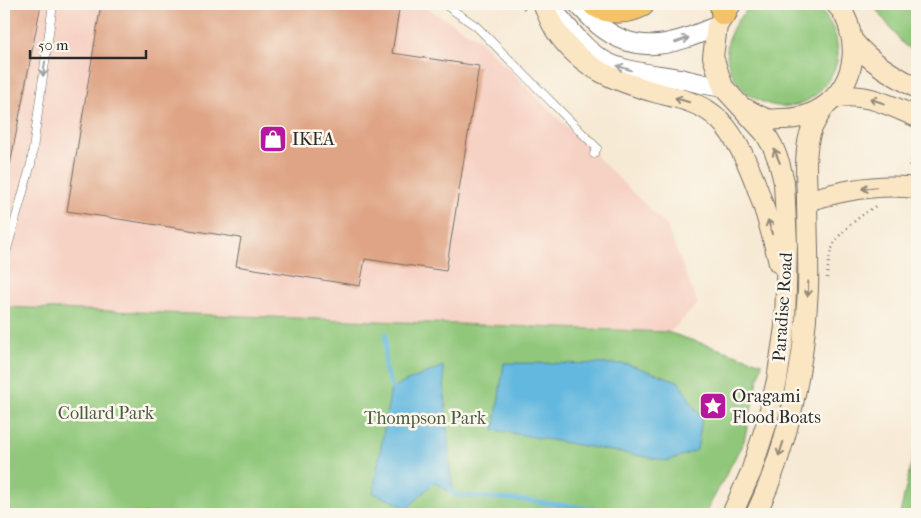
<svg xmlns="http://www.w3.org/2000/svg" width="921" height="518" font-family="'IM FELL French Canon',serif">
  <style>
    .built { fill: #f6d2c4 }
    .green { fill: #90c77a; stroke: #5e7952 }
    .water { fill: #63b8df; stroke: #477285 }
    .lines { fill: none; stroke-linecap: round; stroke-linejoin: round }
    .stream { stroke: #63b8df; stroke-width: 4.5 }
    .building { fill: #dfa485 }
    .service-casing { stroke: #726e66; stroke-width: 9 }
    .tertiary-casing { stroke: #726e66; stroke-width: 21 }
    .secondary-casing { stroke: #726e66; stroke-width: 22 }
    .motorway-casing { stroke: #726e66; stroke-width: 28 }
    .path { stroke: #726e66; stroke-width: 2.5; stroke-dasharray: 1 4; stroke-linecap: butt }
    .service { stroke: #fff; stroke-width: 8 }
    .tertiary { stroke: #fff; stroke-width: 19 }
    .secondary { stroke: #fbe6c4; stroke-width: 20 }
    .motorway { stroke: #f5c16b; stroke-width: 26 }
    .oneway { stroke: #a0a0a0 }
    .oneway2 { stroke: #938878 }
    .labels { text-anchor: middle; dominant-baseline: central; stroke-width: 5; stroke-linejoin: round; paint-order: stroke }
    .poi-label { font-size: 18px; fill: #2b2b2b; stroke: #fbf7ec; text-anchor: start }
    .street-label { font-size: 18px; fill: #2b2b2b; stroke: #fbf7ec }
    .park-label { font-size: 18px; fill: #495a43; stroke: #fbf7ec }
  </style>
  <rect width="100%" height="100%" fill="#fbf7ec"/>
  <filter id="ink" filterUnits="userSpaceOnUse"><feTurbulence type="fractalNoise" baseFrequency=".02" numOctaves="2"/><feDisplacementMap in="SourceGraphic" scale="10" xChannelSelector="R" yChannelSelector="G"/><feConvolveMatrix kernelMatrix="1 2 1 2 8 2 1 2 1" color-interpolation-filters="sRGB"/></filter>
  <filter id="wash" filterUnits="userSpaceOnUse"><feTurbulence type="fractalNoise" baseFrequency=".0096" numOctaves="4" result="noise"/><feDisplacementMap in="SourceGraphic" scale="20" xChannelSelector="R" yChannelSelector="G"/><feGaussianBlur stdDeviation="1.12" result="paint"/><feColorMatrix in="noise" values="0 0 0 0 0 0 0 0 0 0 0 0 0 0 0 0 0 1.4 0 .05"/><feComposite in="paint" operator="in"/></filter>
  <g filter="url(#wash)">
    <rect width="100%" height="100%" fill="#f7ead5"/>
    <polygon class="built" points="4,4 420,4 476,37 666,225 698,304 670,332 4,307"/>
    <g class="green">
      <path d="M753,4H812C829,15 837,32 838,52C838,65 832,76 824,86C779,144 680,66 753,4Z"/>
      <polygon points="872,4 917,4 917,53 903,44"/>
      <polygon points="4,307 667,332 762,363 744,441 705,514 4,514"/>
      <polygon points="917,437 917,514 900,514"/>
    </g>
    <g class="water">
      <polygon points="504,363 627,364 678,381 702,419 697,450 668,461 494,430"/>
      <polygon points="443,366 450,471 454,495 434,482 408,508 373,493 391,388"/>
    </g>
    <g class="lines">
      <g class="stream">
        <polyline points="386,334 385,369 394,393"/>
        <polyline points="451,490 454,495 521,500 602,510 618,514"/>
      </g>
    </g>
    <g id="blocks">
      <g class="building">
        <polygon points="4,4 41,4 10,165 4,165"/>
        <polygon points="101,4 400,4 392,53 479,66 446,271 365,259 360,286 236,266 241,238 67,211"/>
      </g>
    </g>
  </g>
  <g filter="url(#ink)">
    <use href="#blocks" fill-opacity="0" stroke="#726e66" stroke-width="1"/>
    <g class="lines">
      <g class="service-casing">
        <g id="service">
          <polyline points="444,4 476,26 597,148 594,154"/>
          <polyline points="4,260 31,164 53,4"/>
        </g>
      </g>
      <g class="tertiary-casing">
        <g id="tertiary">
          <path d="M548,4C562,20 582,48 601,59C623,73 656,74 682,79C696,82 709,86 723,87"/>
          <path d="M578,4C585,11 592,19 600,26C639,58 677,43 717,26"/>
        </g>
      </g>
      <g class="secondary-casing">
        <g id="secondary">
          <path d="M543,4C547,13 551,23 556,31C582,69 615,81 658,93C677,98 698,102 714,115C748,142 769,221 779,263"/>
          <polyline points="731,4 717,26 713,57 723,87 765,133 773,147 779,162 784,182 787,244 785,327 777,380 767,422 751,472 732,514"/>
          <path d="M853,41C871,63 893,75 917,88"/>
          <path d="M835,98C864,91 891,106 917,117"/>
          <path d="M746,109C752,112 760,117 767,119C771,120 777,119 782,119C830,120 863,76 850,31C848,21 843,11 836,4"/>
          <path d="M807,201C842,190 880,183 917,188"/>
          <path d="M756,514C789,444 804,368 808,290C809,259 807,227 807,195C806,174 804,148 812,128C815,121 820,114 823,108"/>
        </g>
      </g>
      <g class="motorway-casing">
        <g id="motorway">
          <path d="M596,4C611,12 627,11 641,4"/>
          <polyline points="723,4 724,12"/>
        </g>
      </g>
      <g class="path">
        <polyline points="521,4 526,12"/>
        <polyline points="913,169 909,164 917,152"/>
        <path d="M827,278C828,267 829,254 834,244C839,232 866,211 878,205"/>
      </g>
      <use href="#service" class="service"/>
      <use href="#tertiary" class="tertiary"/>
      <use href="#secondary" class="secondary"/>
      <use href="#motorway" class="motorway"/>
    </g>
    <defs><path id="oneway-shaft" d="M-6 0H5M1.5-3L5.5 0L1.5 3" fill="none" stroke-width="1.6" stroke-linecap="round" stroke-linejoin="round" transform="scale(1.25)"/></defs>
    <g class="oneway">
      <use href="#oneway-shaft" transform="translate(682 40) rotate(-19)"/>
      <use href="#oneway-shaft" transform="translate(624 68) rotate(-162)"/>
      <use href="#oneway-shaft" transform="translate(44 69) rotate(98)"/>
    </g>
    <g class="oneway2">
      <use href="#oneway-shaft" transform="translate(682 100) rotate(-163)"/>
      <use href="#oneway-shaft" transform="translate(877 101) rotate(-161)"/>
      <use href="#oneway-shaft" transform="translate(777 156) rotate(-112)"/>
      <use href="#oneway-shaft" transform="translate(869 188) rotate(174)"/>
      <use href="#oneway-shaft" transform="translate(770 227) rotate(-106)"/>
      <use href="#oneway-shaft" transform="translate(808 289) rotate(92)"/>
      <use href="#oneway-shaft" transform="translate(781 449) rotate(108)"/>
    </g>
  </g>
  <defs>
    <g id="shop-square" transform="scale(1.4375)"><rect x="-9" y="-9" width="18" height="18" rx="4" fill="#b5179e" stroke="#fbf7ec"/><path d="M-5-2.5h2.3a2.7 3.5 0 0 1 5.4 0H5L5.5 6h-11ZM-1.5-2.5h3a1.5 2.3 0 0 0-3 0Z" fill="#fff"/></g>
    <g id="sight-square" transform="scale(1.4375)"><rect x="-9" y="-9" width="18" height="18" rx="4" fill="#b5179e" stroke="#fbf7ec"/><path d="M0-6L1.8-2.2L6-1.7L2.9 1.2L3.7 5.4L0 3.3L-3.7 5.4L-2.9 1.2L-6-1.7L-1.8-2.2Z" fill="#fff"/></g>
  </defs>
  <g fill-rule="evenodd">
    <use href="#shop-square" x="273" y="139"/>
    <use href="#sight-square" x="713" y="406"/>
  </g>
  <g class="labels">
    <g class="poi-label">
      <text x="292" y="139">IKEA</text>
      <text x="732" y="396">Oragami<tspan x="732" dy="21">Flood Boats</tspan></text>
    </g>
    <g class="street-label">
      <text transform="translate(783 307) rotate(-86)">Paradise Road</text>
    </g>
    <g class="park-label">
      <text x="106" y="413">Collard Park</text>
      <text x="425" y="418">Thompson Park</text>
    </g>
  </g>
  <rect width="921" height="518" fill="none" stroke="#fbf7ec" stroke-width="20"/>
  <path d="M30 50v8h116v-8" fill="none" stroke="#2b2b2b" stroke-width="2.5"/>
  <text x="38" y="50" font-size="15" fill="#2b2b2b" stroke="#fbf7ec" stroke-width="4" paint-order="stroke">50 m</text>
</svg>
